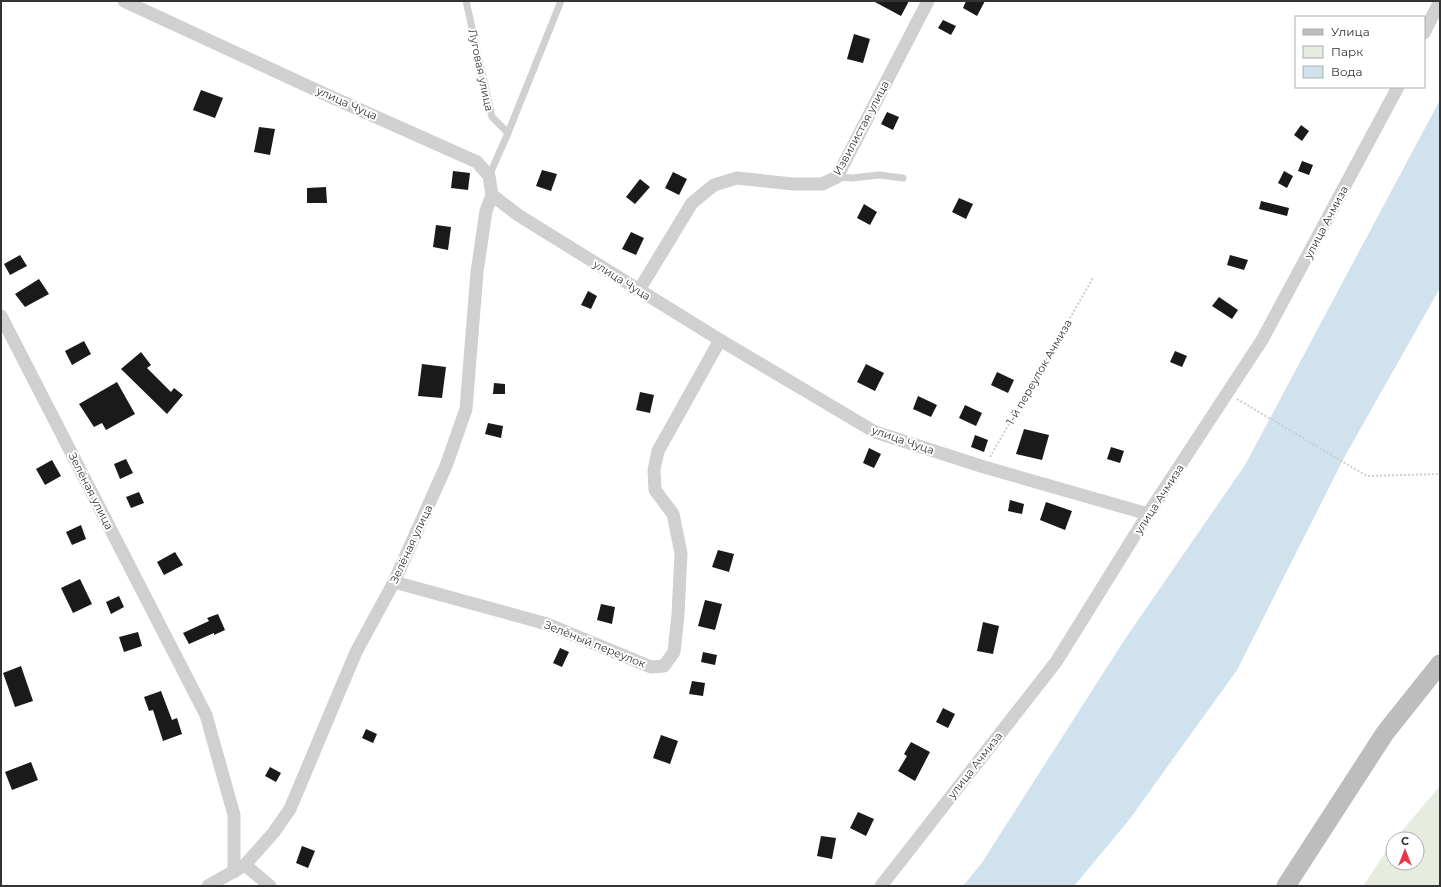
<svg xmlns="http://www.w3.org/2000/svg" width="1441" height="887" font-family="Montserrat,sans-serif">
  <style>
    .green { fill: #e6ecdf }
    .water { fill: #cfe2ee }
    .building { fill: #1a1a1a }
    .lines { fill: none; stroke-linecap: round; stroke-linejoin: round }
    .path { stroke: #cdcdcd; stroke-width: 2; stroke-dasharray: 2 2; stroke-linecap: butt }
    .lane { stroke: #d0d0d0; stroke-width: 7 }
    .street { stroke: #d0d0d0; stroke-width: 13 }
    .secondary { stroke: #bdbdbd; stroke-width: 19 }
    .labels { text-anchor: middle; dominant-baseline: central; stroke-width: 4; stroke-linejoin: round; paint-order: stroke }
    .street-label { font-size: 11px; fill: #333; stroke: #fff }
  </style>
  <rect width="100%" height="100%" fill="#fff"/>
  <polygon class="green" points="1440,786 1440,886 1363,886 1393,841 1393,863 1417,863 1417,839 1395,839"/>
  <polygon class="water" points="1440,100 1440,288 1345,456 1237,670 1129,820 1074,886 963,886 981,864 1125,639 1245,465"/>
  <g class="building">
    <polygon points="873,1 909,1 901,16"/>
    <polygon points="966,1 985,1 977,16 963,8"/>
    <polygon points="943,20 956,26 951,35 938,28"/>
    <polygon points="854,34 870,39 863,63 847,59"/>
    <polygon points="201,90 223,98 215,118 193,110"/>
    <polygon points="887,112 899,117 893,130 881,124"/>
    <polygon points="1301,125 1309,131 1302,141 1294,135"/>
    <polygon points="259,127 275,129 270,155 254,152"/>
    <polygon points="1302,161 1313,165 1309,175 1298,171"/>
    <polygon points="542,170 557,174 551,191 536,186"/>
    <polygon points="453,171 470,173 468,190 451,188"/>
    <polygon points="1284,171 1293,176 1287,188 1278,183"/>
    <polygon points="673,172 687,179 679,195 665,188"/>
    <polygon points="640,179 650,187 635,204 626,197"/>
    <polygon points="326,187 327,203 307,203 307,188"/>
    <polygon points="959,198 973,204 966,219 952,212"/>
    <polygon points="1261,201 1289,208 1287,216 1259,209"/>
    <polygon points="864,204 877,212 870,225 857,218"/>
    <polygon points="436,225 451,227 448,250 433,247"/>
    <polygon points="631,232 644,238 636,255 622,249"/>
    <polygon points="20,255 27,266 10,275 4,264"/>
    <polygon points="1230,255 1248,260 1244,270 1227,265"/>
    <polygon points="39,279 49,294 25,307 15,294"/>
    <polygon points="588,291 597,296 591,309 581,305"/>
    <polygon points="1219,297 1238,310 1232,319 1212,306"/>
    <polygon points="84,341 91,354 72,365 65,351"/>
    <polygon points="1175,351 1187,356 1182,367 1170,362"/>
    <polygon points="141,352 151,365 147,368 171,392 174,388 183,395 167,414 121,369"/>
    <polygon points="422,364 446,367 442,398 418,396"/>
    <polygon points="866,364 884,373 875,391 857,382"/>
    <polygon points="997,372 1014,380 1008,393 991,385"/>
    <polygon points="117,382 135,414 106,430 102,423 94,427 79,404"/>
    <polygon points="494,383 505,384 505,394 493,394"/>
    <polygon points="640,392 654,395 650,413 636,410"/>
    <polygon points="918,396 937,405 931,417 913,409"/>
    <polygon points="965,405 982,413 976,426 959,418"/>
    <polygon points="488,423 503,426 501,438 485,434"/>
    <polygon points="1024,429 1049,435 1042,460 1016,454"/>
    <polygon points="975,435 988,440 984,452 971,447"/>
    <polygon points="1111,447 1124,451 1120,463 1107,459"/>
    <polygon points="869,448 881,454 874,468 863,463"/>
    <polygon points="126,459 133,473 120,479 114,464"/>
    <polygon points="52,460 61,476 45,485 36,469"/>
    <polygon points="139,492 144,503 131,508 126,497"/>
    <polygon points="1010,500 1024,504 1022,514 1008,511"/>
    <polygon points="1046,502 1072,511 1065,530 1040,520"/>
    <polygon points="81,525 86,539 72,545 66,532"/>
    <polygon points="718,550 734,554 729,572 712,567"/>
    <polygon points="175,552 183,565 164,575 157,562"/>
    <polygon points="80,579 92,604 73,613 61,588"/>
    <polygon points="119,596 124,607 111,614 106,602"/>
    <polygon points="705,600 722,604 715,630 698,626"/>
    <polygon points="601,604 615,607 612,624 597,620"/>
    <polygon points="218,614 225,630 214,635 214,633 189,644 183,633 209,621 207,618"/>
    <polygon points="983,622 999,626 993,654 977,651"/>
    <polygon points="138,632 142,646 124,652 119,637"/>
    <polygon points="560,648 569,652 562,667 553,663"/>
    <polygon points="703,652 717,655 715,665 701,662"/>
    <polygon points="21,666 33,701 15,707 3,673"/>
    <polygon points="692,681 705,683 703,696 689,694"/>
    <polygon points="161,691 172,720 177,718 182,734 163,741 153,710 149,711 144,697"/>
    <polygon points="943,708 955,714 948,728 936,722"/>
    <polygon points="366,729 377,734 373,743 362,738"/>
    <polygon points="661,735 678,741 670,764 653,758"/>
    <polygon points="911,742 930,752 915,781 898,771 907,756 904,754"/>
    <polygon points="31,762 38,780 12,790 5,772"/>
    <polygon points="270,767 281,773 276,782 265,776"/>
    <polygon points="858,812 874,819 866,836 850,828"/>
    <polygon points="821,836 836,838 832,859 817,856"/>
    <polygon points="302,846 315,851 308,868 296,863"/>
  </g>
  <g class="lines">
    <g class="path">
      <polyline points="1237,399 1367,476 1440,474"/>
      <polyline points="990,457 1093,278"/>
    </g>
    <g class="lane">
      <polyline points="466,1 492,117 508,133"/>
      <polyline points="489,176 508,133 561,1"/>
      <polyline points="837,177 852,178 879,175 903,178"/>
    </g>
    <g class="street">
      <polyline points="124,1 329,96 477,162 489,176 492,195 518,215 720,340 875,432 984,467 1148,514"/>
      <polyline points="1424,33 1440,1"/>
      <polyline points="639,290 692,203 714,185 737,178 793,184 822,184 837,177 928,1"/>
      <polyline points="1,316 206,715 234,815 234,872"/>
      <polyline points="394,582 547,624 651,667 664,666 674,652 678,615 681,553 673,514 655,490 654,470 658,451 720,340"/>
      <polyline points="245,865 270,886"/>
      <polyline points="208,886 245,865 274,832 290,809 356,652 394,582 446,466 466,409 477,272 486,211 492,195"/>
      <polyline points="881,886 1056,662 1148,514 1262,340 1398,87"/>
    </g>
    <polyline class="secondary" points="1286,886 1385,733 1440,664"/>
  </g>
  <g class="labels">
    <g class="street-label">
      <text transform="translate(481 70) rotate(78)">Луговая улица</text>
      <text transform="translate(347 103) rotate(24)">улица Чуца</text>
      <text transform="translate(861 128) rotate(-62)">Извилистая улица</text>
      <text transform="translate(1326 222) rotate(-62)">улица Ачмиза</text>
      <text transform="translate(622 280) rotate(32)">улица Чуца</text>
      <text transform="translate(1039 372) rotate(-60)">1-й переулок Ачмиза</text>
      <text transform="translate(903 440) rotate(19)">улица Чуца</text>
      <text transform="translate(91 491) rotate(63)">Зелёная улица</text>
      <text transform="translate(1159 499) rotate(-57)">улица Ачмиза</text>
      <text transform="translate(411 544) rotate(-65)">Зелёная улица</text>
      <text transform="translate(595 644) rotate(22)">Зелёный переулок</text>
      <text transform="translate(975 765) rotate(-52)">улица Ачмиза</text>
    </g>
  </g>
  <rect width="1441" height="887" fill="none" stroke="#333333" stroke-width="4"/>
  <rect x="1295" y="16" width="130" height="72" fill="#ffffff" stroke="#adadad"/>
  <rect x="1303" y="29" width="20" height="6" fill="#bdbdbd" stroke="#adadad"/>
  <text x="1331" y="36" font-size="12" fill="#333333">Улица</text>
  <rect x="1303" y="46" width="20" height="12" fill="#e6ecdf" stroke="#adadad"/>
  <text x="1331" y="56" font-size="12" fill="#333333">Парк</text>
  <rect x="1303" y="66" width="20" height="12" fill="#cfe2ee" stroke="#adadad"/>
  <text x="1331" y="76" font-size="12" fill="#333333">Вода</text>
  <g transform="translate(1405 851)"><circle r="19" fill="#ffffff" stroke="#adadad"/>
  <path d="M0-3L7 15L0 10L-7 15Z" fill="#e63946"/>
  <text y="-6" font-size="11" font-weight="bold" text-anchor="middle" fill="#333333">С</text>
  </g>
</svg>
